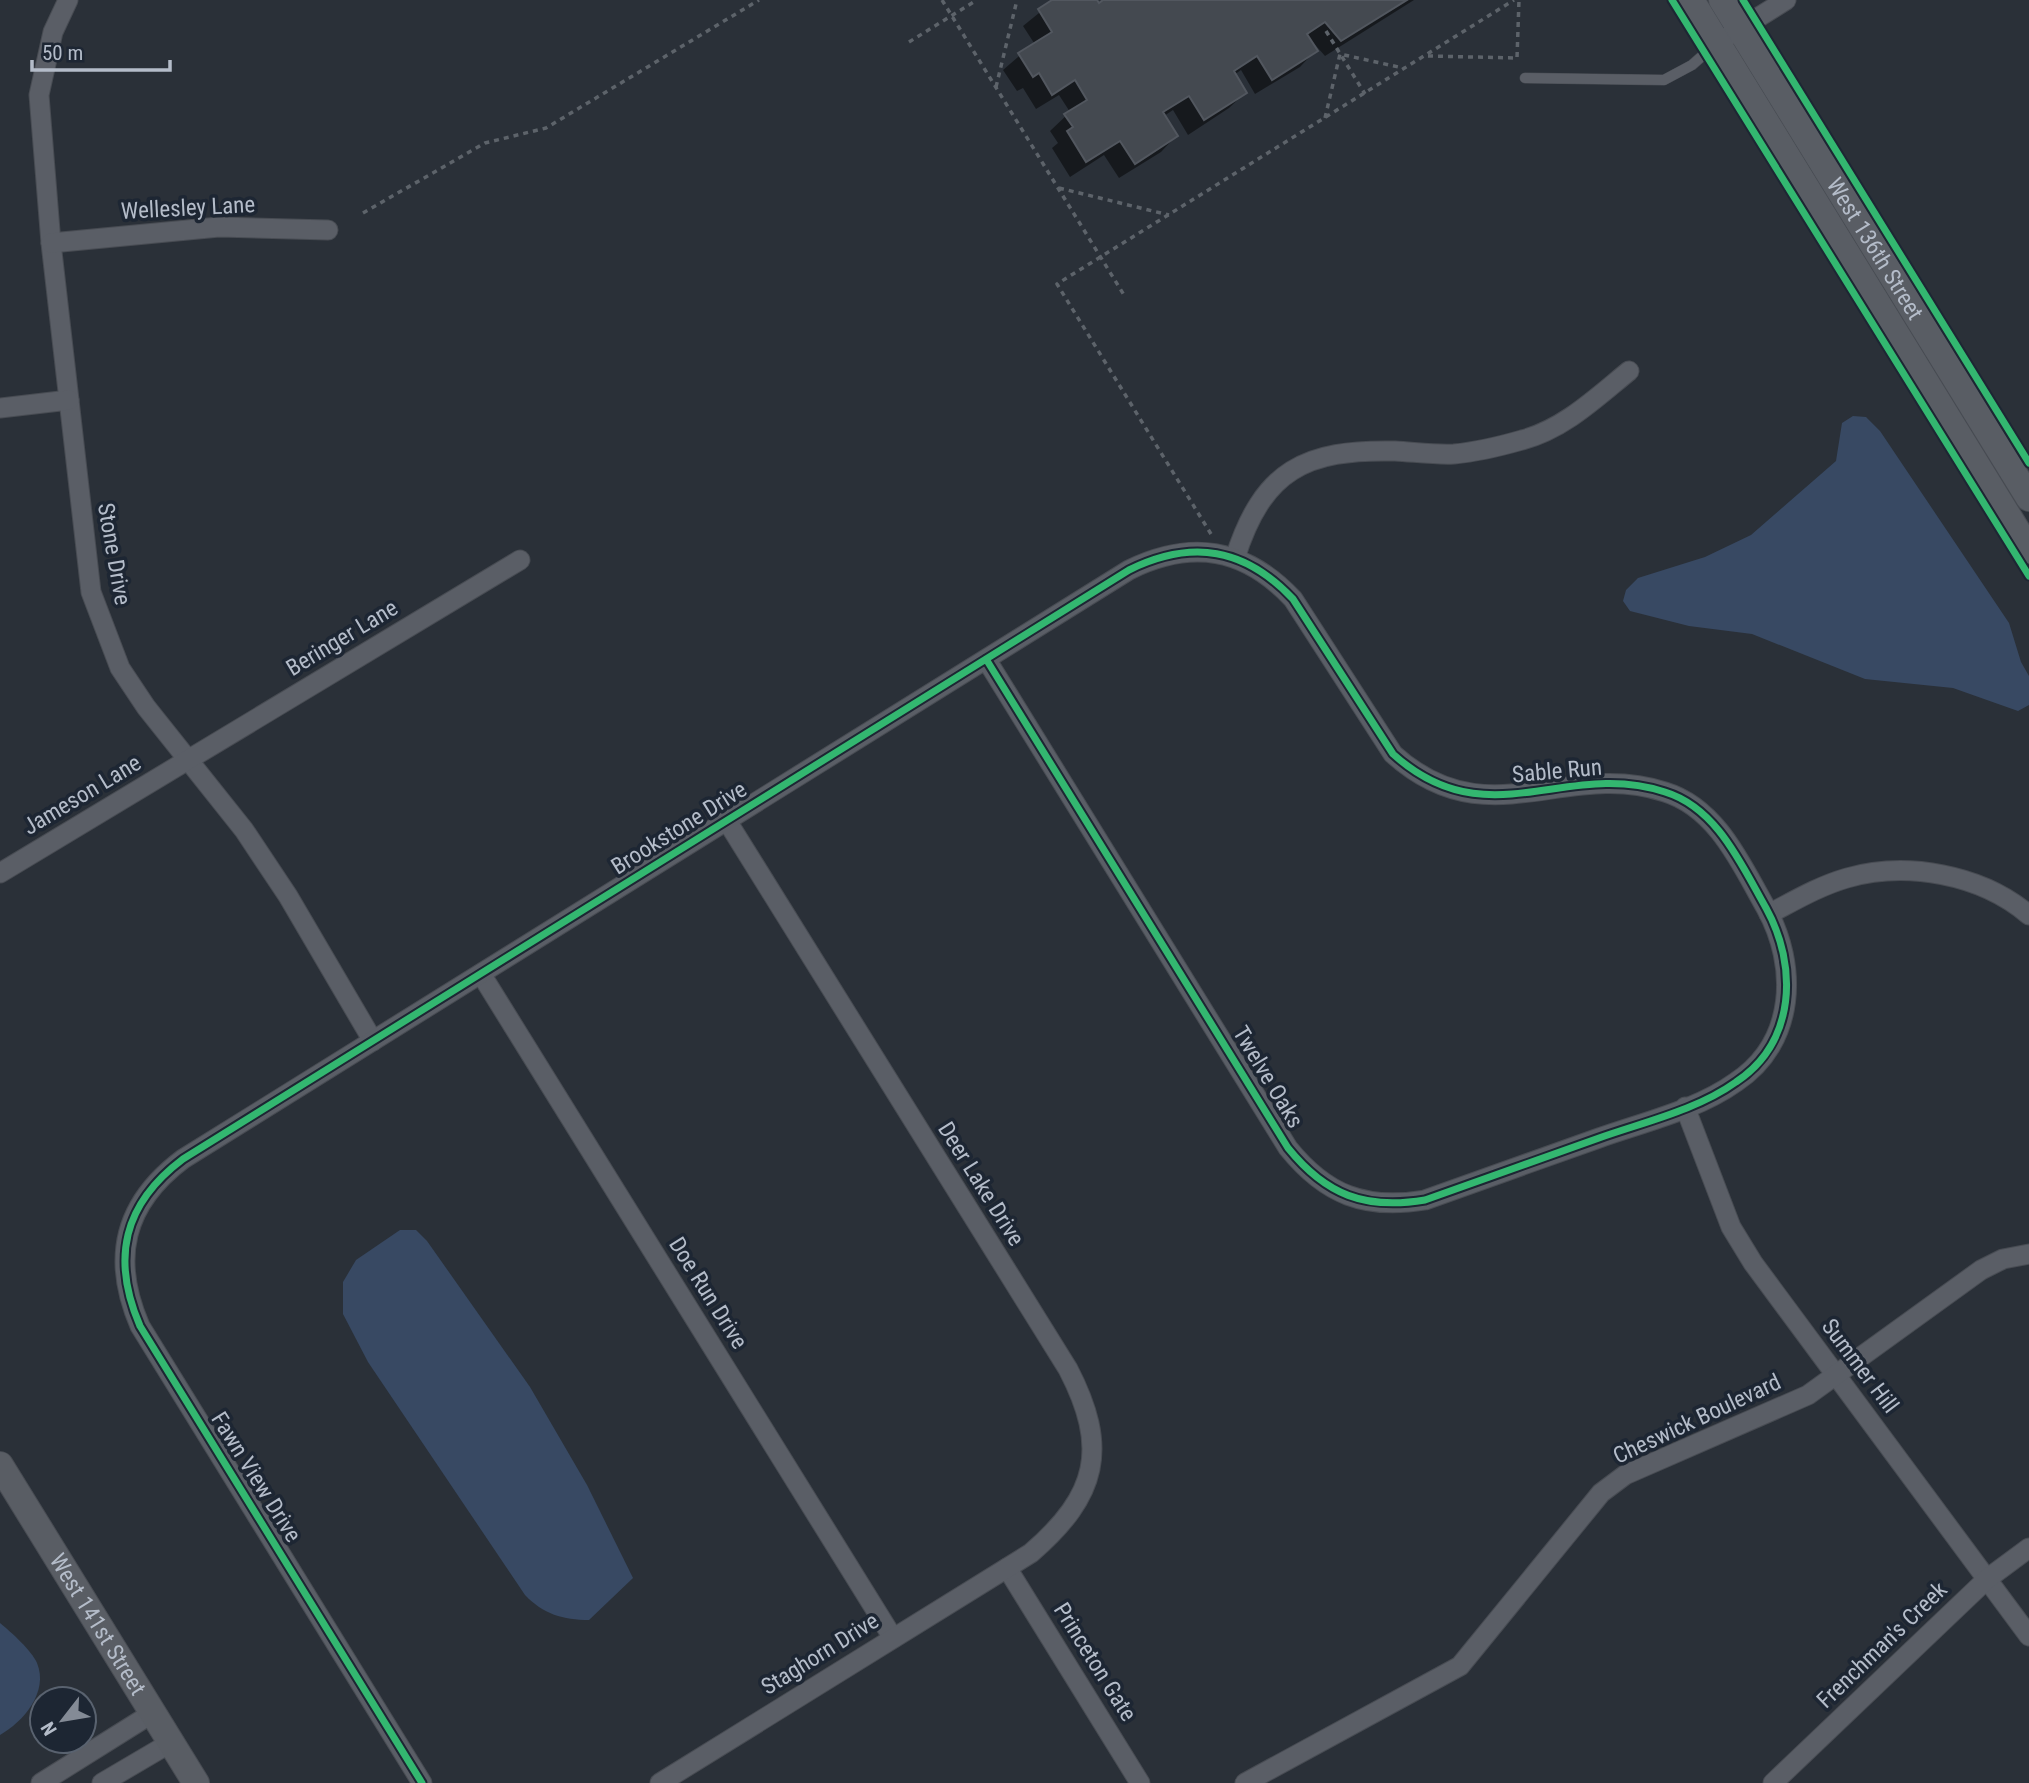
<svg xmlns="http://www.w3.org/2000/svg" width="2029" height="1783" font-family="'Roboto Condensed',sans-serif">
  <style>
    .water { fill: #384963 }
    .shadow { fill: #0007 }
    .building { fill: #444950; stroke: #52575f; stroke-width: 2 }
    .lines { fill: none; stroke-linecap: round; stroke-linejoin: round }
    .lane-casing { stroke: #484c53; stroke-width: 11 }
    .street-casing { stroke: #484c53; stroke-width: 21 }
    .secondary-casing { stroke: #484c53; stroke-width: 28 }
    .path { stroke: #5d636a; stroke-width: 3.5; stroke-dasharray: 5 5; stroke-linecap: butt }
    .lane { stroke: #5a5e66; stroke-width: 10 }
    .street { stroke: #5a5e66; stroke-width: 19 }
    .secondary { stroke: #595d64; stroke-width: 26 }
    .cycleway-casing { stroke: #1d2633; stroke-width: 11 }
    .cycleway { stroke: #33b770; stroke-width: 7 }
    .labels { text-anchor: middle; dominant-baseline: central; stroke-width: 7; stroke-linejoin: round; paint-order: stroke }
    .street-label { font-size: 23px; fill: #b4bcc9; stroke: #1d2633 }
  </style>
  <rect width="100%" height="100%" fill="#2a3038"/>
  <g class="water">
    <polygon points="1853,416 1866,417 1880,431 2009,623 2021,662 2029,676 2029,705 2018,711 1953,688 1865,679 1752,634 1689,626 1630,611 1623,601 1626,590 1638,578 1705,557 1751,535 1836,461 1842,423"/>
    <path d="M400,1230H416L427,1241L530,1387L587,1485L633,1578L589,1620C563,1620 543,1614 525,1595L368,1362L343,1314V1282L356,1260Z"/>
    <path d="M0,1623C12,1633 31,1650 37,1663C49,1692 23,1722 0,1735Z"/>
  </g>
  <polygon class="shadow" points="1055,0 1095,0 1098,5 1102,0 1414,0 1325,56 1310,39 1315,51 1300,67 1255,94 1241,70 1234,75 1245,93 1229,108 1188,135 1173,110 1164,116 1176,136 1161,152 1119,178 1104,155 1070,177 1052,148 1058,143 1050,131 1070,112 1059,95 1036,109 1023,88 1017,91 1003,70 1034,43 1023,26"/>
  <polygon class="building" points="1052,0 1097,0 1099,3 1103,0 1407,0 1341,41 1325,22 1307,34 1318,51 1272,80 1257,56 1234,71 1247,93 1204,120 1189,96 1163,112 1178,136 1135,164 1120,141 1086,162 1067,131 1073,127 1064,114 1087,100 1075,80 1052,95 1039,73 1033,77 1018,53 1052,32 1038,9"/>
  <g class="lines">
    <g class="lane-casing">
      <polyline id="lane" points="1525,78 1664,80 1692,65 1717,43"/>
    </g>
    <g class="street-casing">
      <g id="street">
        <polyline points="68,0 53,32 39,95 51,243 91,592 120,668 146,707 244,830 288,896 373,1041"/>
        <polyline points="1730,35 1786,0"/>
        <polyline points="51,243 219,227 328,230"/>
        <polyline points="0,408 69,400"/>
        <path d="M1235,558C1263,470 1305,449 1395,451C1414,452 1435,455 1454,454C1476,452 1501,446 1522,440C1564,429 1597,397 1629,371"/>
        <polyline points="0,873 520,560"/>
        <path d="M1769,914C1794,901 1819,886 1847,878C1906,861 1981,874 2029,915"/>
        <polyline points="481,974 893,1638"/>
        <polyline points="1685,1107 1731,1227 1753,1263 2029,1636"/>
        <polyline points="1007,1568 1140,1783"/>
        <polyline points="41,1783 151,1714"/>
        <polyline points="102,1783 170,1743"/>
        <path d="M422,1783L140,1326C111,1259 123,1204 183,1159L1129,570C1192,539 1245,548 1293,599L1393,754C1487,839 1565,759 1665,792C1717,808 1741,864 1766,908C1798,966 1796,1042 1736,1082C1697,1110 1644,1122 1599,1138C1541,1159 1483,1179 1425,1200C1365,1210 1326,1195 1288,1148L986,659"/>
        <path d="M660,1783L1031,1553C1098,1495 1109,1448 1068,1369L727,821"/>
        <polyline points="1245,1783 1460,1666 1601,1493 1625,1475 1808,1395 1981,1270 2003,1259 2029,1254"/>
        <polyline points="1773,1783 1987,1579 2029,1548"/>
      </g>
    </g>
    <g class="secondary-casing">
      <g id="secondary">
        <polyline points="1691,0 2029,550"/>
        <path id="s1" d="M1722,0L2029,498"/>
        <path id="s2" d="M0,1465L196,1783"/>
      </g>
    </g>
    <g class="path">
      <polyline points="942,0 1124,295"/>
      <polyline points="1326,31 1365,94"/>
      <polyline points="909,42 977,0"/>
      <polyline points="1428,56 1517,58 1519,0"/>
      <polyline points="996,87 1017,0"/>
      <polyline points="1325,118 1340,54 1403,68"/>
      <polyline points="1059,188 1169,215"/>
      <polyline points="363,213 485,143 546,128 759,0"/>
      <polyline points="1211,534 1057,284 1514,0"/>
    </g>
    <use href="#lane" class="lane"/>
    <use href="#street" class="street"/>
    <use href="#secondary" class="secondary"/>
    <g class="cycleway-casing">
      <g id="cycleway">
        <polyline points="1672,0 2029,576"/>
        <polyline points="1743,0 2029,463"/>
        <path d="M422,1783L140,1326C111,1259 123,1204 183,1159L1129,570C1192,539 1245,548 1293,599L1393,754C1487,839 1565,759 1665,792C1717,808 1741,864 1766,908C1798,966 1796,1042 1736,1082C1697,1110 1644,1122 1599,1138C1541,1159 1483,1179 1425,1200C1365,1210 1326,1195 1288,1148L986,659"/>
      </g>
    </g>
    <use href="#cycleway" class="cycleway"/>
  </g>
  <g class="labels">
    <g class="street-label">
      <text transform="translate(188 208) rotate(-3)">Wellesley Lane</text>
      <text stroke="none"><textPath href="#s1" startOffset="292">West 136th Street</textPath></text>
      <text transform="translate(114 554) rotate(80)">Stone Drive</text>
      <text transform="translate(342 638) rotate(-31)">Beringer Lane</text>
      <text transform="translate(1557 771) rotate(-5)">Sable Run</text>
      <text transform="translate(82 795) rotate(-31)">Jameson Lane</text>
      <text transform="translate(679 828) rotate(-32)">Brookstone Drive</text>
      <text transform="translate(1268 1077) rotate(59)">Twelve Oaks</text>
      <text transform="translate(981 1184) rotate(58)">Deer Lake Drive</text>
      <text transform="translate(708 1293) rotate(58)">Doe Run Drive</text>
      <text transform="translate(1860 1366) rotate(53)">Summer Hill</text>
      <text transform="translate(1697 1419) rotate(-25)">Cheswick Boulevard</text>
      <text transform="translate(256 1477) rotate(58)">Fawn View Drive</text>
      <text stroke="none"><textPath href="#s2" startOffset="187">West 141st Street</textPath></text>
      <text transform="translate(1882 1645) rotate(-44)">Frenchman's Creek</text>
      <text transform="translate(820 1654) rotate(-32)">Staghorn Drive</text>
      <text transform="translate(1095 1662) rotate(58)">Princeton Gate</text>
    </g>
  </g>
  <g transform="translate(63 1720) rotate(239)"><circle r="33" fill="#1d2633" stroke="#59626f" stroke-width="2"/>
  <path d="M0-5L12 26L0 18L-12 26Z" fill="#848b96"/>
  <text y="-10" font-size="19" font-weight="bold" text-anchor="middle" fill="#b4bcc9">N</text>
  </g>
  <path d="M32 60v10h138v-10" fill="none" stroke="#b4bcc9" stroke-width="3.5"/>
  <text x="42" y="60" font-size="21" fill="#b4bcc9" stroke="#1d2633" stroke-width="5" paint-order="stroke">50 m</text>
</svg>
